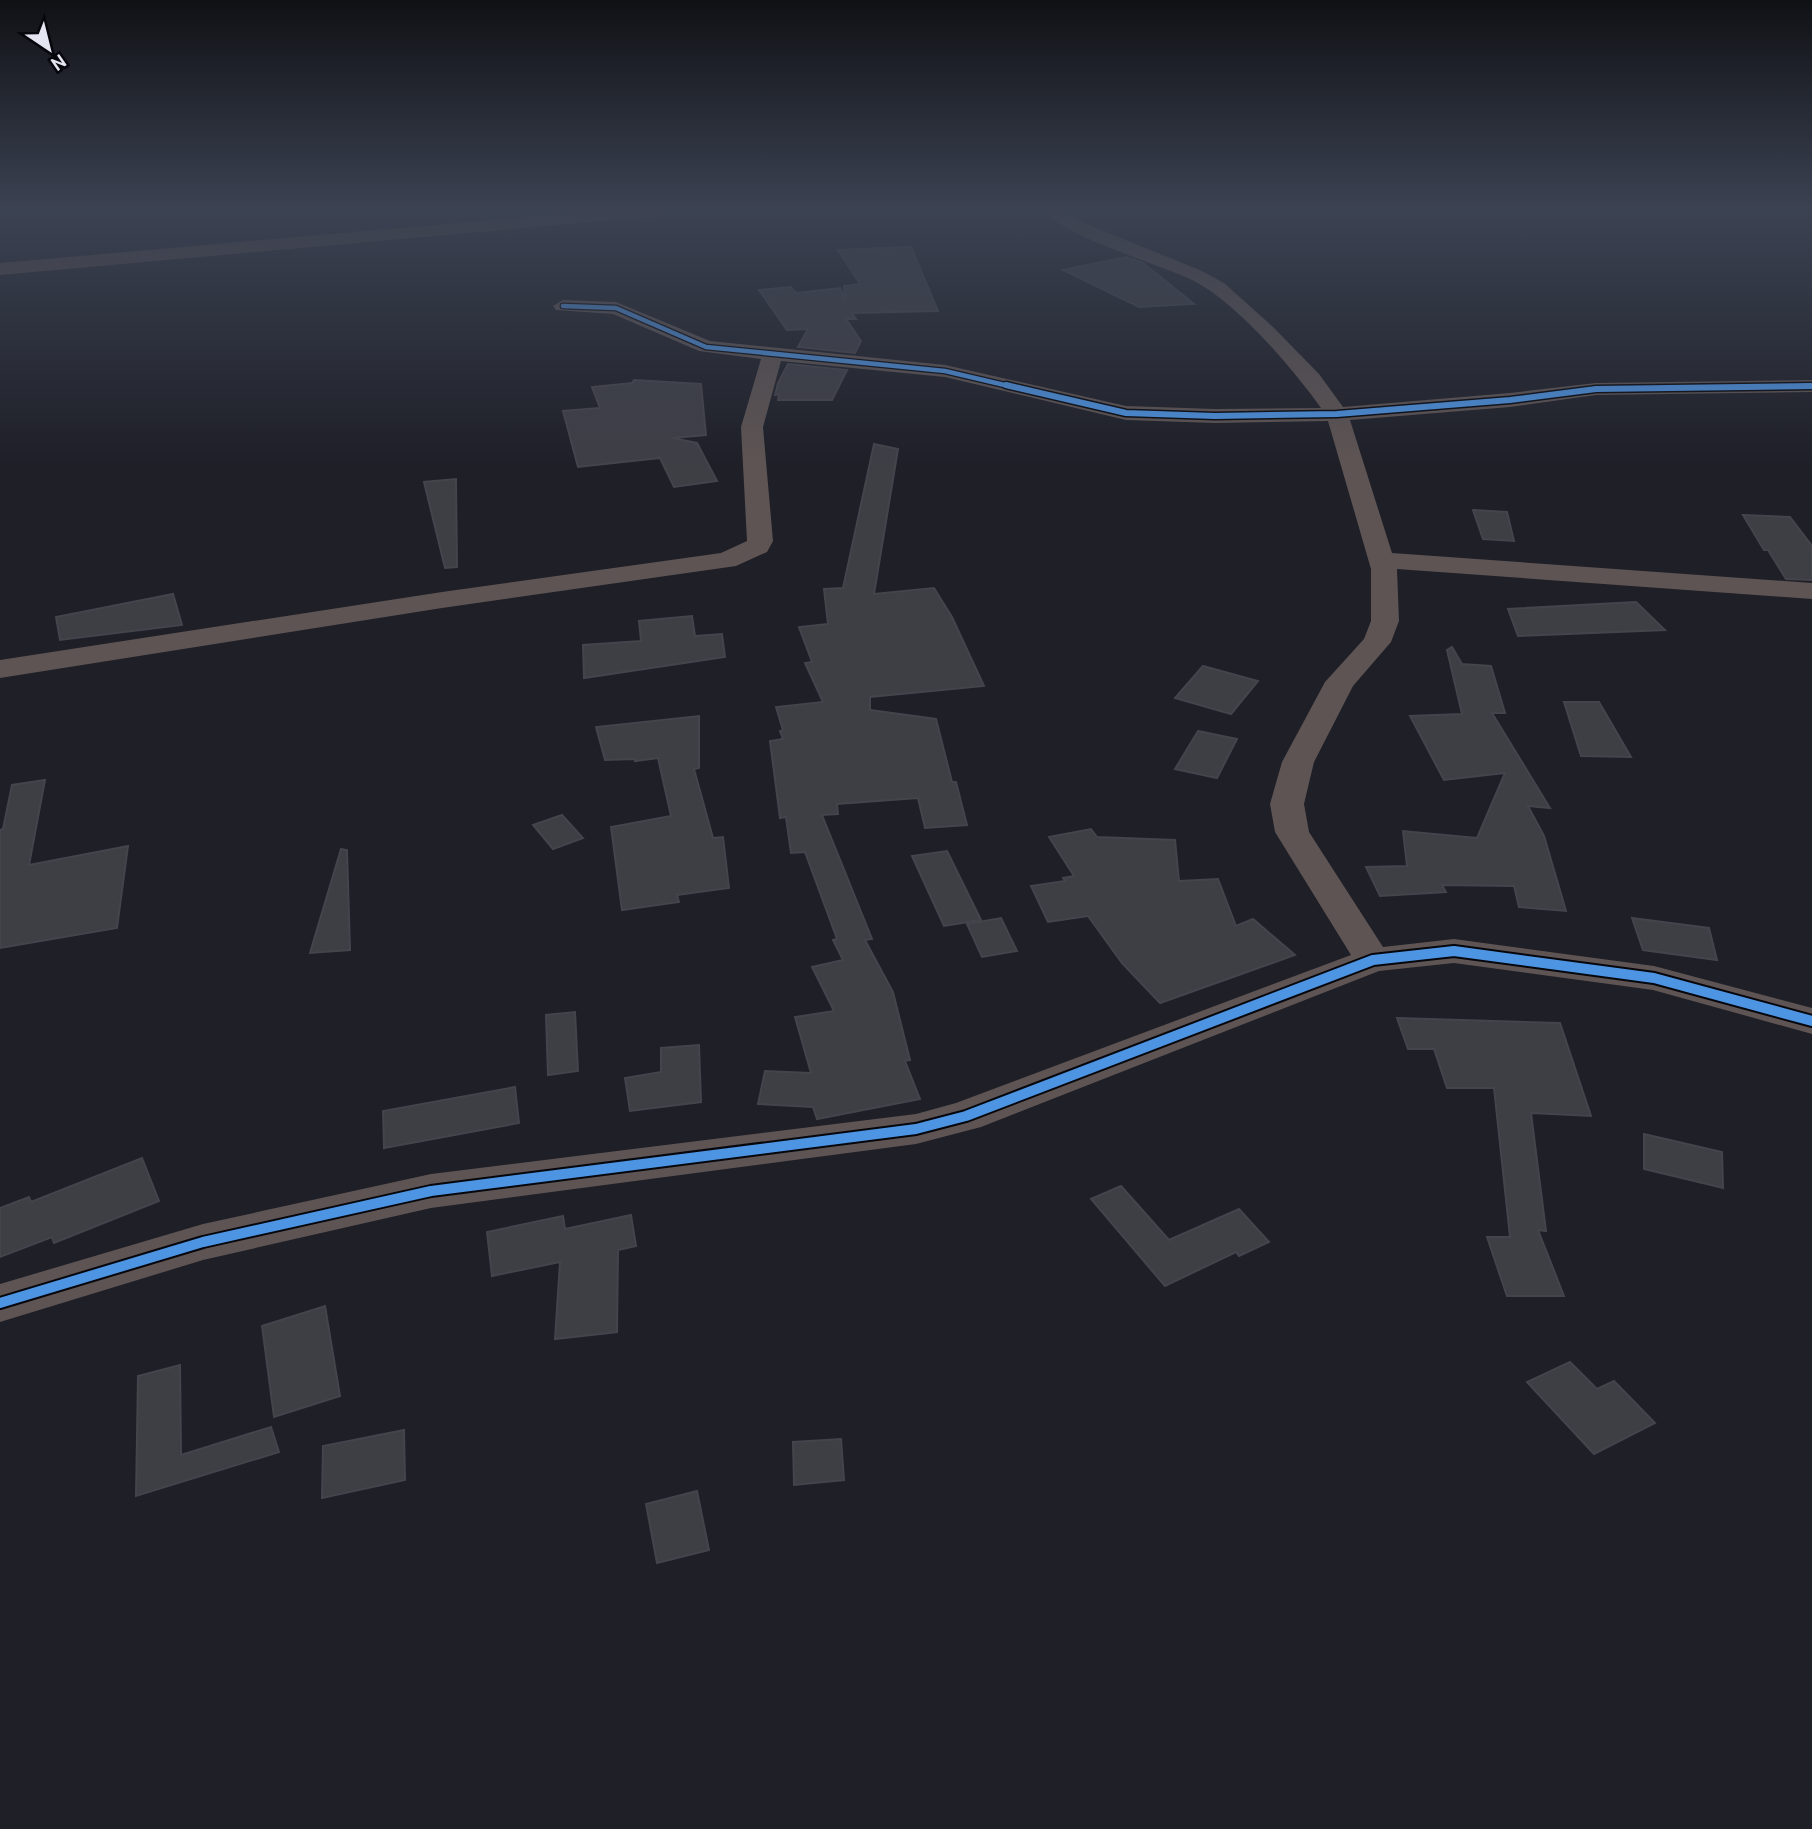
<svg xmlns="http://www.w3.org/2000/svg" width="1812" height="1829" font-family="Cabin,sans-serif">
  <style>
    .building { fill: #3e3e45; stroke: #45444c; stroke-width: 2 }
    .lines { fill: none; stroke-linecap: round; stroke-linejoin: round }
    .minor { fill: #5e5453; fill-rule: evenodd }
    .secondary { fill: #5a4c49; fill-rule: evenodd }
    .cycleway-far2-casing { stroke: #06070d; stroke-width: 7 }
    .cycleway-far1-casing { stroke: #06070d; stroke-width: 9 }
    .cycleway-casing { stroke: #06070d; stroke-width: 14 }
    .cycleway-far2 { stroke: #4d94e3; stroke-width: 4.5 }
    .cycleway-far1 { stroke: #4d94e3; stroke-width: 6 }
    .cycleway { stroke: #4d94e3; stroke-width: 10 }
  </style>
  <rect width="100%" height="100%" fill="#1e1f27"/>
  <g class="building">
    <polygon points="911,247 938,311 852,313 856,319 846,319 861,341 855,353 798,347 808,329 787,330 759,290 791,287 796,293 840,288 845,299 844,286 860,284 838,250"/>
    <polygon points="1126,257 1143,263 1194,304 1139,307 1063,270"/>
    <polygon points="788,364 847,370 832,400 778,400 779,394 775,395 778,383"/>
    <polygon points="634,380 701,384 706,435 672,438 697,443 717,481 674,487 659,456 659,458 578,467 563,411 600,408 592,387 632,383"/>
    <polygon points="874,444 898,449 874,594 934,588 952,617 984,686 870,697 870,710 936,719 952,782 956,782 967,825 925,828 918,798 837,804 838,814 822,815 872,939 865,940 893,992 910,1060 905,1061 920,1099 817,1119 813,1107 758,1104 765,1071 811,1073 795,1017 834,1011 812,967 843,960 833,940 837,939 805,852 791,853 786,817 780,818 770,741 783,739 780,731 783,730 776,707 823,702 805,663 812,662 799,627 828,624 824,589 843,588"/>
    <polygon points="456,479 457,567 445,568 424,482"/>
    <polygon points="1473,510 1507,512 1514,541 1483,539"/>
    <polygon points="1743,515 1790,517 1812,546 1812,580 1786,579 1768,550 1764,550"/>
    <polygon points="173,594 182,625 60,640 56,617"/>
    <polygon points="1636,602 1665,630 1518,636 1508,609"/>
    <polygon points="692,616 695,636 722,634 725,657 584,678 583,645 641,641 639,621"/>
    <polygon points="1452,647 1462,664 1491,666 1505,713 1492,713 1550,808 1528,806 1544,836 1566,911 1519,907 1514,886 1442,885 1446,892 1380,896 1366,867 1407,866 1403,831 1477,838 1505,773 1444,780 1410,716 1462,714 1447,650"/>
    <polygon points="1203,666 1258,681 1231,714 1175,698"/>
    <polygon points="1564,702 1599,702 1631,757 1581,756"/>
    <polygon points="699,716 699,768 694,769 713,838 723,837 729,888 677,895 679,902 622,910 611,827 671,816 658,758 635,761 635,759 605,760 596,727"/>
    <polygon points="1198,731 1237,739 1217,778 1175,769"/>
    <polygon points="45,780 29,865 128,846 117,928 0,948 0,830 3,829 12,785"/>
    <polygon points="562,815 583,838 553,849 533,825"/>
    <polygon points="1091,829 1097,837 1175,840 1179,881 1218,879 1236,926 1253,919 1295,955 1160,1003 1122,963 1088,916 1048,922 1031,886 1065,881 1063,878 1074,876 1049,837"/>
    <polygon points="341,849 347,850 350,950 310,953"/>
    <polygon points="947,851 981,920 944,926 912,856"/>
    <polygon points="1001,918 1017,951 982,957 967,924"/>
    <polygon points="1632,918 1709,928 1717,960 1643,950"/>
    <polygon points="575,1012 578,1071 548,1075 546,1015"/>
    <polygon points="1397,1018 1560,1023 1591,1116 1531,1113 1546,1231 1538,1230 1564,1296 1507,1296 1487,1237 1510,1237 1494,1088 1447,1088 1434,1049 1408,1049"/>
    <polygon points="699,1045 701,1102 630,1111 625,1078 661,1072 661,1048"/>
    <polygon points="515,1087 519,1123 384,1148 383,1111"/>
    <polygon points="1644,1134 1722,1152 1723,1188 1644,1169"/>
    <polygon points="142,1158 159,1201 54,1243 52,1237 0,1257 0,1208 29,1197 31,1202"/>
    <polygon points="1121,1186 1169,1240 1239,1209 1269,1242 1239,1256 1236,1252 1165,1286 1091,1199"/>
    <polygon points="631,1215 636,1246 618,1250 617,1332 555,1339 560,1262 492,1276 487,1232 563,1216 565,1229"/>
    <polygon points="325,1306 340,1396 274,1417 262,1326"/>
    <polygon points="1570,1362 1597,1389 1614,1381 1655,1423 1594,1454 1527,1382"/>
    <polygon points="180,1365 181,1455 271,1427 279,1452 136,1496 138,1376"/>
    <polygon points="404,1430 405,1480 322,1498 323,1446"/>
    <polygon points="841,1439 844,1480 794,1485 793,1442"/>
    <polygon points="697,1491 709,1550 657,1563 646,1504"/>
  </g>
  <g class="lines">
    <path class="minor" d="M1043,210H1063L1084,223L1202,271L1224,283L1273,327L1319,374L1343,407L1510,393L1596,383L1812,380V392L1596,395L1510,407L1350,420L1392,553L1812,583V599L1397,569L1399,621L1391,642L1353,686L1314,762L1304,804L1309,832L1383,947L1454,939L1654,966L1812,1008V1034L1653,990L1454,963L1379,971L981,1127L916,1144L431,1208L203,1260L0,1322V1284L203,1224L431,1174L916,1114L956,1103L1351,955L1275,832L1270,804L1282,762L1325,682L1364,639L1371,621V569L1328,421L1215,423L1126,420L945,377L781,361L763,427L773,541L767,552L736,566L442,608L0,678V660L442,592L721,553L747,541L741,427L761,359L699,351L613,314L556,310L553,306L563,300L616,302L710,341L945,365L1126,406L1215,409L1321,408C1291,366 1234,299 1188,278C1152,262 1066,237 1043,210Z"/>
    <polygon class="secondary" points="606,210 677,210 669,215 0,275 0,263"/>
    <g class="cycleway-far2-casing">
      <g id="cycleway-far2">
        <polyline points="563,306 616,308 706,347 945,371 1013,387"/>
        <polyline points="1750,387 1812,386"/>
      </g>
    </g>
    <g class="cycleway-far1-casing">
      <polyline id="cycleway-far1" points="1006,385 1126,413 1215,416 1337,414 1510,400 1596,389 1812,386"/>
    </g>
    <g class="cycleway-casing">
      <polyline id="cycleway" points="0,1303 203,1242 431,1191 916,1129 966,1116 1373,960 1454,951 1654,978 1812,1021"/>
    </g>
    <use href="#cycleway-far2" class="cycleway-far2"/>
    <use href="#cycleway-far1" class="cycleway-far1"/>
    <use href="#cycleway" class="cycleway"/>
  </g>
  <linearGradient id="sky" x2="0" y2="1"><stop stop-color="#101115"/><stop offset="0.45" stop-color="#3b4252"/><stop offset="1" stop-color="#3b4252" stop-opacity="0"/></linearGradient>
  <rect width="1812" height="466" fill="url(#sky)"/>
  <g transform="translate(49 49) rotate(145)" stroke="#06070d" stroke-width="5" paint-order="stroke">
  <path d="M0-5L12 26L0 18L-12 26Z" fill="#e3e5f0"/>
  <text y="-10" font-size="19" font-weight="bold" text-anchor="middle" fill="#e3e5f0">N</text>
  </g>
</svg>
